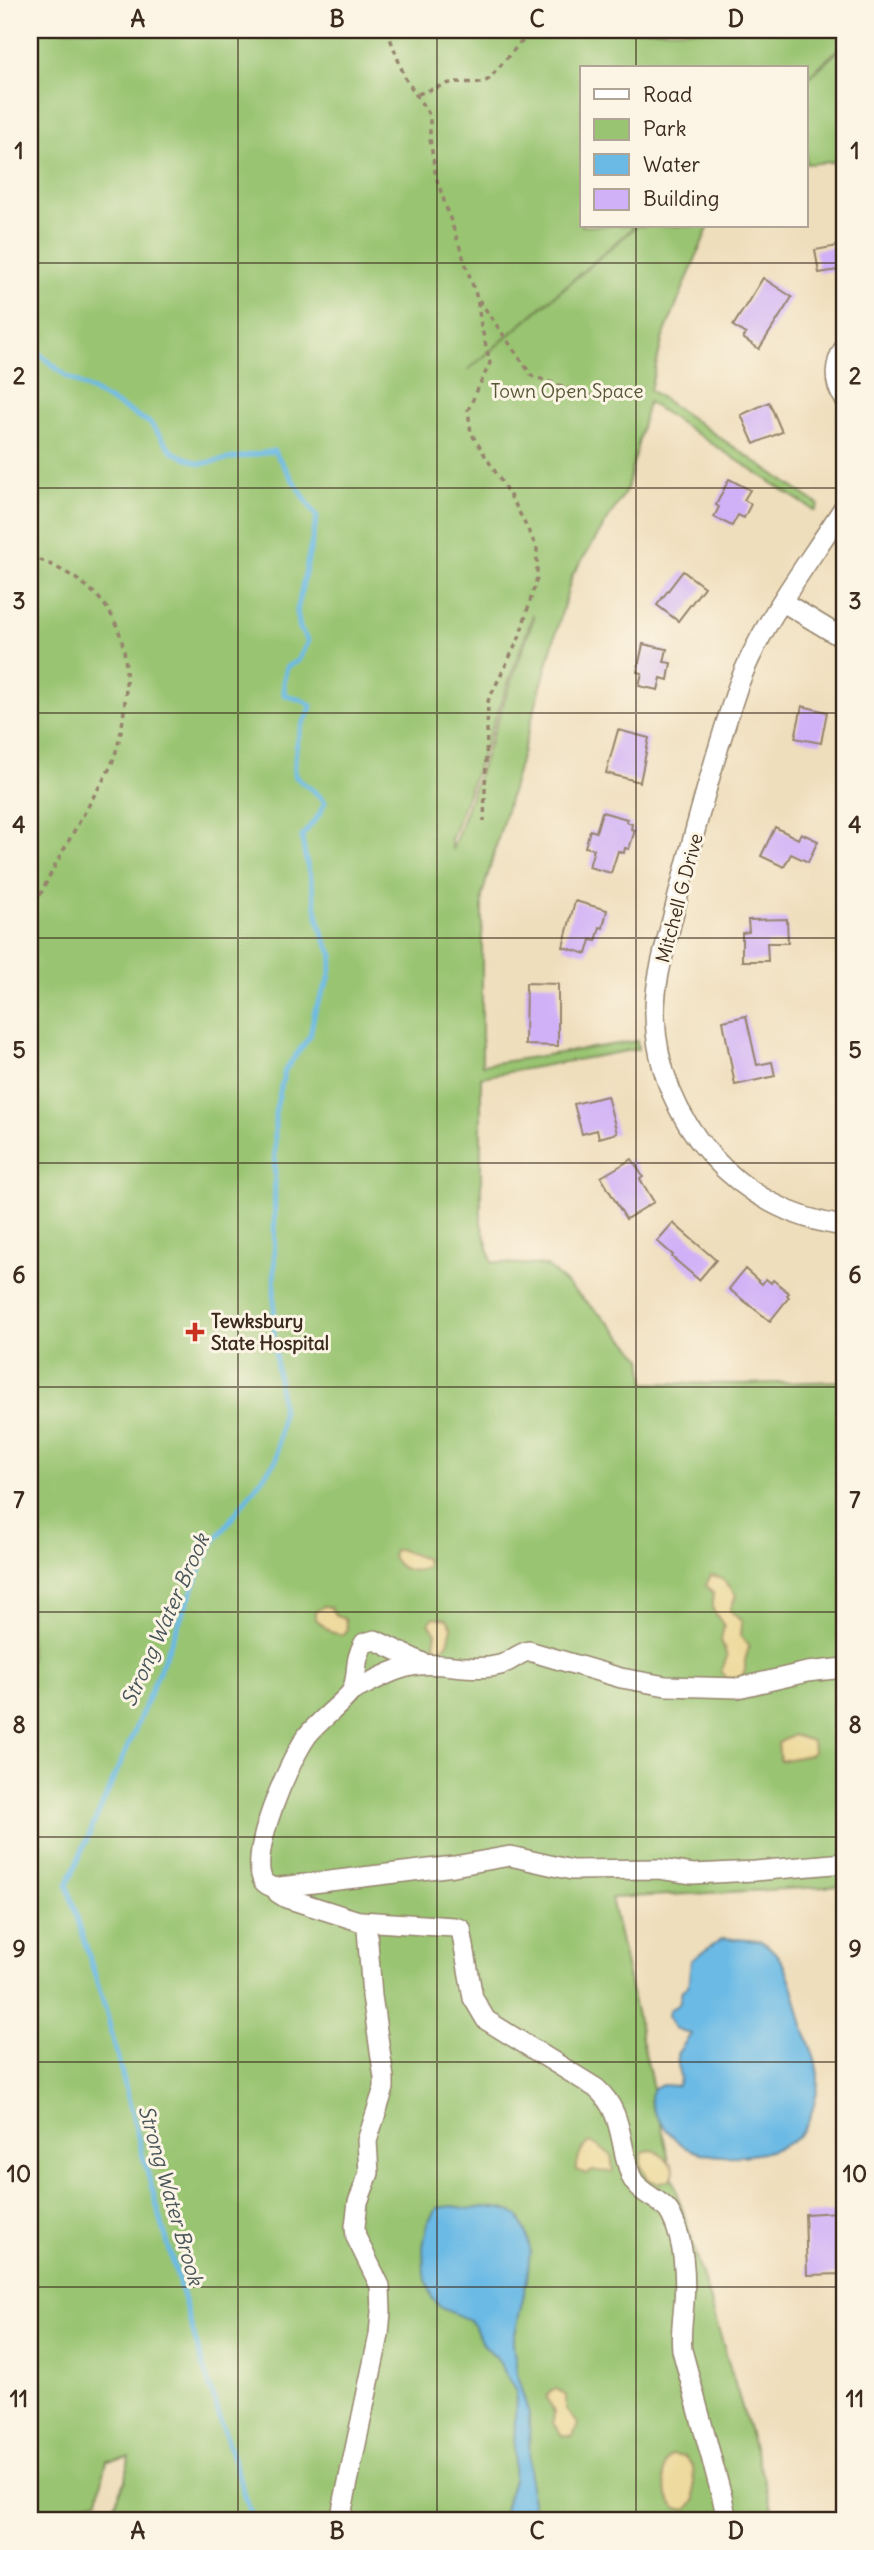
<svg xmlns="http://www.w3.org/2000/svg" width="874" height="2550" font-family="Delius,sans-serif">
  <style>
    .green { fill: #99c471; stroke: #6a7748; stroke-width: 2; fill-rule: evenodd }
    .sand { fill: #eeda9e; stroke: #94825e; stroke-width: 2 }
    .water { fill: #6abae5; stroke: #527282; stroke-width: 2 }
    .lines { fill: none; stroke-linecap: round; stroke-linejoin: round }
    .stream { stroke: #6abae5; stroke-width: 5 }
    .building { fill: #d0b1f7 }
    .minor-casing { stroke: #95846d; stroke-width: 22 }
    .path { stroke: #95846d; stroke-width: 3.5; stroke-dasharray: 5 5; stroke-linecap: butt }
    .minor { stroke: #fff; stroke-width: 19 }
    .grid { fill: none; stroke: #3b2a1e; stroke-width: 2; stroke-opacity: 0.55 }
    .poi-dot { fill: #c8321e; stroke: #fcf5e5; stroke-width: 2.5 }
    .labels { text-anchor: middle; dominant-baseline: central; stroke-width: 6; stroke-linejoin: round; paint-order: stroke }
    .park-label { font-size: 19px; fill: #575837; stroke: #fcf5e5 }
    .street-label { font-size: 19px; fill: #3b2a1e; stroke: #fcf5e5 }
    .poi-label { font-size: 19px; font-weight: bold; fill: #3b2a1e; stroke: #fcf5e5; text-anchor: start }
    .water-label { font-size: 21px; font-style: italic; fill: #49555a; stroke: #fcf5e5 }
    .neatline { fill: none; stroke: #3b2a1e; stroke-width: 2.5 }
    .grid-label { font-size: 23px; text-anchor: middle; font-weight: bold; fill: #3b2a1e }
  </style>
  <rect width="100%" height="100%" fill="#fcf5e5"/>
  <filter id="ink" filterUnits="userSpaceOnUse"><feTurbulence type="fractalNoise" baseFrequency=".0143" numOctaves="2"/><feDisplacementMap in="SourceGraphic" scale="14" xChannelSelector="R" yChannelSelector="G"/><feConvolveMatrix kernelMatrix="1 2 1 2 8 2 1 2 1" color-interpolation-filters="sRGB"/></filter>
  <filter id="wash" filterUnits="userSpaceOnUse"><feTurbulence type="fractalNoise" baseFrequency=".00686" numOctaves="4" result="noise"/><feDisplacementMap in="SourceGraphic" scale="28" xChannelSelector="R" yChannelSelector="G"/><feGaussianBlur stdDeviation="1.57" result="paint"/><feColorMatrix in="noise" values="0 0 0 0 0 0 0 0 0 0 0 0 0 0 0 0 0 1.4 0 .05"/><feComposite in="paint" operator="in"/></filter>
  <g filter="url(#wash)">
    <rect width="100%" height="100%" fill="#efdebc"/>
    <g class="green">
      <path d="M30,30H844V44L806,78V68H582V226H635L467,371L637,226H709L663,337L650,390L819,505L815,511L648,402L627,489L572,576L482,896V1065L637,1041L638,1049L481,1077V1223L492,1262L547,1266L606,1320L642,1358L645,1383L746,1384L844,1381V1886L611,1898L672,2175L776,2520H30ZM533,615L534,617L452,850L451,840ZM129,2457L126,2480L108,2516L59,2510L98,2499L107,2460Z"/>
      <polygon points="844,46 844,161 806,164 806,80"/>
    </g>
    <g class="sand">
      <path d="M398,1549L426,1559L427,1566C415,1575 398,1570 392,1556L394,1550Z"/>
      <path d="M711,1575C721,1576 732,1587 736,1596L730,1610L742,1622L741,1636L749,1647L745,1660V1671L739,1679L726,1678L721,1672L727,1657L721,1640L724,1626L713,1610V1593L706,1585Z"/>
      <polygon points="324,1606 330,1607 336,1616 345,1619 347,1629 343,1635 330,1632 315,1618 315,1612"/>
      <polygon points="434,1617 447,1619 452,1627 448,1643 440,1650 434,1645 436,1633 429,1623"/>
      <polygon points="793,1735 812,1741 813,1752 809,1755 780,1761 778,1743"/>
      <path d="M591,2142L611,2155L613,2169L612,2172L593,2171L586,2174L577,2170C576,2161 583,2144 591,2142Z"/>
      <polygon points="650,2150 656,2151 673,2165 674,2171 671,2179 658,2183 649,2180 640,2164 643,2152"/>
      <polygon points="557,2389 566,2396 566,2410 578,2425 573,2437 563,2436 553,2423 554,2413 547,2397 551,2390"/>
      <path d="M671,2455L685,2457L693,2466L695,2501L687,2510L676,2508C664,2495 658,2468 671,2455Z"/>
    </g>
    <g class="water">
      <path d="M723,1938L760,1941C788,1955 794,1992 801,2018C805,2035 814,2051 817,2069C821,2087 811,2126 796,2138C788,2145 773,2150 762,2153C739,2158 711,2158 689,2149C675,2143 635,2100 656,2087C661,2083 671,2086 677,2086L680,2080L677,2054L691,2034L674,2028L668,2017L669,2010L679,2004L682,1990L688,1986L691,1960Z"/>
      <polygon points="452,2206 472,2209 485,2207 503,2209 510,2211 519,2217 527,2234 530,2250 527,2280 513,2343 518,2379 529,2414 530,2492 536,2520 501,2520 513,2479 516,2392 497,2358 481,2342 474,2325 467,2319 441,2308 432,2298 424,2273 423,2247 428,2222 437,2208"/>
    </g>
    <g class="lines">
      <path class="stream" d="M30,346L66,376L150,423L173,452L200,464L274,451L317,517L297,611L300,629L308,641L298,661L287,667L284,679V694C294,700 304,698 311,706C310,714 305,718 302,726C296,742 294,759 295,776C305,786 316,791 325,802L319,815L302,836C303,851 307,865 311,880C317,909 317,929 333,955L329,979L315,1010L310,1036L285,1070L275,1113L274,1343L282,1412L276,1460L210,1547L132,1737L67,1885L106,2011L143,2157L201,2360L253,2520"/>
    </g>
    <g id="blocks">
      <g class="building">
        <polygon points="844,245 844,269 819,273 815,250"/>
        <polygon points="763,278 792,297 759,349 743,338 746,334 733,326"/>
        <polygon points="769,402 782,432 754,444 741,415"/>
        <polygon points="729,479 750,490 744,500 751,504 744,518 738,515 732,526 714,517 719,507 716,505"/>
        <polygon points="683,571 704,587 678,621 657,605"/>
        <polygon points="643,644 667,649 664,662 671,663 668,680 661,678 658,690 639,686 642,673 637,672"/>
        <polygon points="802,706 827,712 821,743 795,738"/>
        <polygon points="618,730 649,738 640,782 606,773"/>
        <polygon points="602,812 627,819 626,822 632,824 631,829 635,830 629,849 625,848 624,853 618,851 611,873 589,867 594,849 585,847 590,830 596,832"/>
        <polygon points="775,827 798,839 801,833 818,841 808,862 791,854 784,867 761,856"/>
        <polygon points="575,901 607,910 603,928 600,927 596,941 591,940 587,954 563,947"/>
        <polygon points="787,919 788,943 767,943 768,961 742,961 742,933 749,932 748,920"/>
        <polygon points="526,983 558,984 558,1046 525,1045"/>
        <polygon points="746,1016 757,1065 772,1062 775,1076 735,1085 723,1021"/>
        <polygon points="607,1096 617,1133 599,1138 597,1130 582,1134 574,1104"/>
        <polygon points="632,1159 643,1177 640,1179 654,1202 626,1219 601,1177"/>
        <polygon points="673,1223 716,1260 699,1280 672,1257 673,1255 657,1241"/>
        <polygon points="745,1269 762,1284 766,1279 771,1283 773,1280 789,1293 787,1295 789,1297 770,1321 729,1289"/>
        <polygon points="839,2212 842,2274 807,2275 805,2214"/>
      </g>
    </g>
  </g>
  <g filter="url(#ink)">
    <use href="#blocks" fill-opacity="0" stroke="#95846d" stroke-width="2"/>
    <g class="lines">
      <g class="minor-casing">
        <g id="minor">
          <path d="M844,348C834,364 833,383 844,398"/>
          <path d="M844,507C807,565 762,622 738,686C713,760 693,836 674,912C666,945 654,981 655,1016C658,1122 739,1212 844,1226"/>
          <polyline points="783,602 844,639"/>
          <path d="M352,1691C372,1682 396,1667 418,1665C445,1662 473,1672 500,1665C511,1662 518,1653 529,1651L621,1678L666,1686L738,1688L807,1672L844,1668"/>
          <path d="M278,1889C273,1887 267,1886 264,1882C246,1856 290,1760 307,1736C316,1723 348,1699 352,1690C359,1675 353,1661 364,1643L375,1640L425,1664"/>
          <path d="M361,1921L454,1927L461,1929L473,1998L486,2020L596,2088C624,2112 619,2145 631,2176C639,2196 664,2198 672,2217C684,2241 686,2276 684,2302C683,2319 680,2333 682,2350L722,2497L727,2520"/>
          <polyline points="340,2520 379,2335 381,2311 380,2286 356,2237 355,2226 358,2202 369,2173 367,2141 384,2088 384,2078 372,1996 367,1929 365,1923 286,1898 278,1893 280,1887 454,1866 510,1856 572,1870 659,1869 693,1874 755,1871 844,1863"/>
        </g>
      </g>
      <g class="path">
        <polyline points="387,30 405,78 430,116 430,139 436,177 477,298 481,325 490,363 468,410 471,433 514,502 537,548 537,578 519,638 488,701 484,821"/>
        <polyline points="418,94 453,82 483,83 489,79 519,44 530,37 550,30"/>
        <polyline points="479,300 532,376 592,396"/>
        <path d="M30,556C102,583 133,622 125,701C123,723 120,742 112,763C106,777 96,791 89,805C68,842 46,879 30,918"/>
      </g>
      <use href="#minor" class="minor"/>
    </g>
  </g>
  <path class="grid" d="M238,30V2520M437,30V2520M636,30V68M636,226V2520M30,263H844M30,488H844M30,713H844M30,938H844M30,1163H844M30,1387H844M30,1612H844M30,1837H844M30,2062H844M30,2287H844"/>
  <path class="poi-dot" d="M191.5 1321.5h7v7h7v7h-7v7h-7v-7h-7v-7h7z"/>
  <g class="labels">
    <g class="park-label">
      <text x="567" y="391">Town Open Space</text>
    </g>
    <g class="street-label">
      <text transform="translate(679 898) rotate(-75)">Mitchell G Drive</text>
    </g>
    <g class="poi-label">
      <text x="211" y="1321">Tewksbury<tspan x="211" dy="22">State Hospital</tspan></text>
    </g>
    <g class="water-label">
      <text transform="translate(165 1620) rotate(-66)">Strong Water Brook</text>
      <text transform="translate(171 2195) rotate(74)">Strong Water Brook</text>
    </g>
  </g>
  <rect width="874" height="2550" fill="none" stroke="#fcf5e5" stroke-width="77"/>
  <rect x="580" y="66" width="228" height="161" fill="#fcf5e5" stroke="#afa495" stroke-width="2"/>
  <rect x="594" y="89" width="35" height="10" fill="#ffffff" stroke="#afa495" stroke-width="2"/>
  <text x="643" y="102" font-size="21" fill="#3b2a1e">Road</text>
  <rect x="594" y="119" width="35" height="21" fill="#99c471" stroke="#afa495" stroke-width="2"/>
  <text x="643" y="136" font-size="21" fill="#3b2a1e">Park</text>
  <rect x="594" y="154" width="35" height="21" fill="#6abae5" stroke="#afa495" stroke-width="2"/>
  <text x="643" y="172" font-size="21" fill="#3b2a1e">Water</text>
  <rect x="594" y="189" width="35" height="21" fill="#d0b1f7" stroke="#afa495" stroke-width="2"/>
  <text x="643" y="206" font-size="21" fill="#3b2a1e">Building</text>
  <rect x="38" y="38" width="798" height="2474" class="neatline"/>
  <g class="grid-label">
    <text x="138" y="27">A</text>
    <text x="337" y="27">B</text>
    <text x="537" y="27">C</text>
    <text x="736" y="27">D</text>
    <text x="19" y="159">1</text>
    <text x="855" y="159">1</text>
    <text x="19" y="384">2</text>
    <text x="855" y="384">2</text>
    <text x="19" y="609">3</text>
    <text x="855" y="609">3</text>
    <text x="19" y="833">4</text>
    <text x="855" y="833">4</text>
    <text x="19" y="1058">5</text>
    <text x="855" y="1058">5</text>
    <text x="19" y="1283">6</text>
    <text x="855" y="1283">6</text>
    <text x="19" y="1508">7</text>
    <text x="855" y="1508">7</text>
    <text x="19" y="1733">8</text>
    <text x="855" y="1733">8</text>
    <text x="19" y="1957">9</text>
    <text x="855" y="1957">9</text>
    <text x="19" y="2182">10</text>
    <text x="855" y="2182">10</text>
    <text x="19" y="2407">11</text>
    <text x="855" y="2407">11</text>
    <text x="138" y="2539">A</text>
    <text x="337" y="2539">B</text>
    <text x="537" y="2539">C</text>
    <text x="736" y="2539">D</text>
  </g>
</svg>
